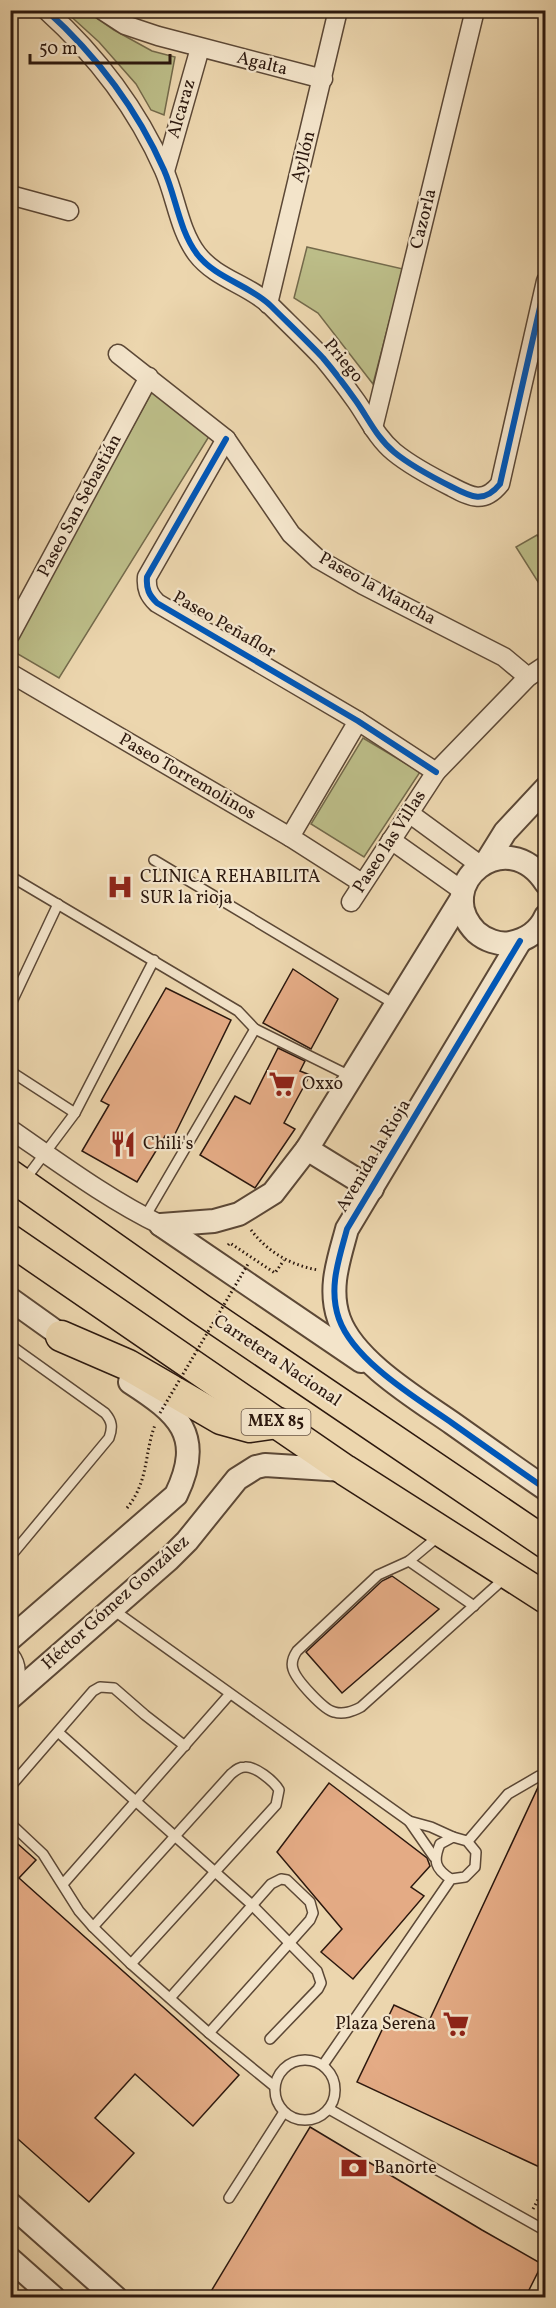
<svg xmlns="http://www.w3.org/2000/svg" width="556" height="2308" font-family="Vollkorn,serif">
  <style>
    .green { fill: #bcbd88; stroke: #746a4b; stroke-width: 1.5 }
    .building { fill: #e4ab85; stroke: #2c180e; stroke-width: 1.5 }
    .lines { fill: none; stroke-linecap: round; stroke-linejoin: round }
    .service-casing { stroke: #5c4836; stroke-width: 12 }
    .minor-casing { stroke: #5c4836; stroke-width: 21 }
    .tertiary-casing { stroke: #5c4836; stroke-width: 26 }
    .trunk-casing { stroke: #2c180e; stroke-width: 33 }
    .path { stroke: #2c180e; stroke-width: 3; stroke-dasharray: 1.5 3; stroke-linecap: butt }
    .service { stroke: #f3e4ca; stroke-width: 9 }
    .minor { stroke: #f3e4ca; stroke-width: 18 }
    .tertiary { stroke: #f3e4ca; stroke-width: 22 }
    .trunk { stroke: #ecd6ae; stroke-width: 30 }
    .path-bridge { stroke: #2c180e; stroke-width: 3; stroke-dasharray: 1.5 3; stroke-linecap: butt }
    .cycleway-casing { stroke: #f3e4ca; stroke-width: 10 }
    .cycleway { stroke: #0057b8; stroke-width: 6 }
    .labels { text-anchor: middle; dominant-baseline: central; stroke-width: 4.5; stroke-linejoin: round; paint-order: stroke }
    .shield { fill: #f3e4ca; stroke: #685546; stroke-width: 1.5 }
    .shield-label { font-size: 16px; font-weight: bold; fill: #2c180e }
    .street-label { font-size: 18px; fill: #2c180e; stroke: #f3e4ca }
    .poi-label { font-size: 18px; fill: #2c180e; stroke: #f3e4ca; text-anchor: start }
  </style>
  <rect width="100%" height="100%" fill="#ecd6ae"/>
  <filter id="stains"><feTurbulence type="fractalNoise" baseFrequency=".00333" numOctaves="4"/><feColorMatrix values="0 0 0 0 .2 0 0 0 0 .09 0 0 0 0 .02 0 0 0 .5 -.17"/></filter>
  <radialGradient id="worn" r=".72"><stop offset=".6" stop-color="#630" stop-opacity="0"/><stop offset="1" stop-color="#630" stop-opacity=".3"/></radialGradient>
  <g class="green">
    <polygon points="65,11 86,11 114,30 152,51 175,57 164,115 151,110 136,84 99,42"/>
    <polygon points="307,247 403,269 373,384 318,313 294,298"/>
    <polygon points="153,390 213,430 59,678 11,650"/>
    <polygon points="537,535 545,545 545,593 516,547"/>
    <polygon points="363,738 420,772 364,857 311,824"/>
  </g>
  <g class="building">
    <polygon points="293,969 338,999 311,1049 263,1023"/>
    <polygon points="166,988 231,1020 172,1140 165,1136 137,1182 82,1151 109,1105 101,1101"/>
    <polygon points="278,1048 305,1061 300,1071 310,1075 284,1123 295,1129 255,1188 200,1155 235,1096 250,1104"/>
    <polygon points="392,1576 439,1609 342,1693 306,1652 382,1581"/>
    <polygon points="329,1783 427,1858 430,1866 411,1887 424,1896 353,1979 321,1952 342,1929 277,1852"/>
    <polygon points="540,1783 546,1785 546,2170 357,2082 394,2005 429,2021"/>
    <polygon points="10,1837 36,1860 19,1878 239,2075 193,2126 135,2074 95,2118 134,2153 89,2202 10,2132"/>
    <polygon points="310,2127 482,2230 542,2264 525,2298 207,2298"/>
  </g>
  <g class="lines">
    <g class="service-casing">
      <g id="service">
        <polyline points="154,860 396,1005"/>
        <polyline points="10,876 238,1011 255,1029 350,1076"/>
        <polyline points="10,1006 58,904"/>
        <polyline points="10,1071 75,1113"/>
        <polyline points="24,1181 75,1113 154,960"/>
        <polyline points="145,1217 255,1029"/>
        <path d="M10,1345L105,1413C112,1421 113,1427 109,1438L10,1557"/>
        <path d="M440,1535L409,1561L378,1575L297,1651C293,1657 291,1663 293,1669C296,1680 324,1710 334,1712C344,1715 353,1711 361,1707L507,1576"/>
        <polyline points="409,1561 474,1606"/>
        <polyline points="112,1609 409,1821 431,1827 453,1837"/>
        <path d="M10,1649C21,1660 22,1671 18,1685"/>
        <polyline points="58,1732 251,1904 317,1971 321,1983 318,1989 270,2039"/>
        <polyline points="10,1787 93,1691 100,1687 114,1688 145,1715 185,1746"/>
        <polyline points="409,1821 434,1857"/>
        <polyline points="10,1823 43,1854 79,1911 93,1927 131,1964 209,2033 274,2086"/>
        <polyline points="468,1841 508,1794 539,1776 546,1778"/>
        <polyline points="63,1884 229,1695"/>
        <path d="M93,1927L231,1774C236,1770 239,1767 245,1767C255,1766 274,1781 279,1790L276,1805L131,1964"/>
        <polyline points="170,1998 271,1884 281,1879 287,1880 310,1902 313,1913 310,1920 209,2033"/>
        <circle cx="305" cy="2090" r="30"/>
        <path d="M323,2065L451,1879L465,1877L475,1867L476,1852L467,1841L453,1837L440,1844C433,1861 435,1869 451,1879"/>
        <polyline points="329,2109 546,2231"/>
        <polyline points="229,2198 284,2112"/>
      </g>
    </g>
    <g class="minor-casing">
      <g id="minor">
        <path d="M46,10C96,55 137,109 164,170C176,197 179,230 197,254C216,279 250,285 271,306C288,323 306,340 323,358C334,371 346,387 356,401C368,418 377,438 394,452C411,466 432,477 452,487C471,497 484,504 500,484L546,281"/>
        <polyline points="102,10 125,25 158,36 323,79"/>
        <polyline points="165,171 200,48"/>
        <polyline points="10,195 69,211"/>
        <polyline points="268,304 338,10"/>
        <polyline points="118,354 226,439 291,534 318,559 363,585 504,657 528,677"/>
        <polyline points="373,428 475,10"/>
        <path d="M226,439L147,577C146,589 149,595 157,603L358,721L436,772"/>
        <polyline points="10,635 149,377"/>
        <polyline points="10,673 290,837 362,883"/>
        <polyline points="409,813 480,865"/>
        <polyline points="290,837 358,721"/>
        <polyline points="391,840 463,891"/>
        <polyline points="351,902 436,772 528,677 546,665"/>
        <path d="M10,1129C58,1162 109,1200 161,1225"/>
      </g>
    </g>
    <g class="tertiary-casing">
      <g id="tertiary">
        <polyline points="487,861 505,832 546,788"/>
        <path d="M546,883C507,822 430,885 476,932C485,940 499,945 510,943C527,940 539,932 546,916"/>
        <path d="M520,941L347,1229C339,1259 328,1288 339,1319C354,1361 416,1398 452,1423C483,1445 514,1467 546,1489"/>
        <polyline points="307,1149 372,1189"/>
        <polyline points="161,1225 214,1221 239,1214 273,1193 307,1149 462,898"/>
        <polyline points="161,1225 361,1361"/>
        <polyline points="10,1299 73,1344"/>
        <path d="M10,1639L176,1495C205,1435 178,1413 130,1382"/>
        <polyline points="10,1698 168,1560 187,1541 237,1479 256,1467 265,1465 344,1470"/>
        <polyline points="10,2204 116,2298"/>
        <polyline points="10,2259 54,2298"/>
      </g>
    </g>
    <g class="trunk-casing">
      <g id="trunk">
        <polyline points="10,1175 199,1308 546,1543"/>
        <polyline points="10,1240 345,1470 546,1598"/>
        <polyline points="61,1336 128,1365 221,1419 250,1427 278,1423"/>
      </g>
    </g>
    <g class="path">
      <path d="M251,1230C268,1252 290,1265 318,1270"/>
      <polyline points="228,1245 230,1243 275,1273 284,1260"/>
      <path d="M127,1508C149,1481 144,1454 155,1425"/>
      <polyline points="533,2209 546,2185"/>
      <polyline points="542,2298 546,2291"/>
    </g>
    <use href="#service" class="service"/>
    <use href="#minor" class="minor"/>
    <use href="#tertiary" class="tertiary"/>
    <use href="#trunk" class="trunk"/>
    <polyline class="path-bridge" points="160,1413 248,1264"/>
    <g class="cycleway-casing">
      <g id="cycleway">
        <path d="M46,10C96,55 137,109 164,170C176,197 179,230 197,254C216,279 250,285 271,306C288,323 306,340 323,358C334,371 346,387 356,401C368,418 377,438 394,452C411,466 432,477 452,487C471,497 484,504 500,484L546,281"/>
        <path d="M226,439L147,577C146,589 149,595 157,603L358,721L436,772"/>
        <path d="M520,941L347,1229C339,1259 328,1288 339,1319C354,1361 416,1398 452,1423C483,1445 514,1467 546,1489"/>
      </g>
    </g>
    <use href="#cycleway" class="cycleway"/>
  </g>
  <defs>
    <g id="hospital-bare" transform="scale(2.07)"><path d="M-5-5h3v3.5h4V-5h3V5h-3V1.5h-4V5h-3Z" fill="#8f2418" stroke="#f3e4ca" stroke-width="2.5" paint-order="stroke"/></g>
    <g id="supermarket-bare" transform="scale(2.07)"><path d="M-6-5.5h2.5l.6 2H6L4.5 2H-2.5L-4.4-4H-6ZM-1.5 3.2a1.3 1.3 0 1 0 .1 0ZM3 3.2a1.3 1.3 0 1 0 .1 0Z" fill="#8f2418" stroke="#f3e4ca" stroke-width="2.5" paint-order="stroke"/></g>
    <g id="restaurant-bare" transform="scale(2.07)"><path d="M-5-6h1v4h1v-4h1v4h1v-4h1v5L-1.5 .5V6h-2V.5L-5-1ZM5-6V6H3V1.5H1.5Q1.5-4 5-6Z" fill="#8f2418" stroke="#f3e4ca" stroke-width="2.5" paint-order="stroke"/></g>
    <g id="bank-bare" transform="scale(2.07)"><path d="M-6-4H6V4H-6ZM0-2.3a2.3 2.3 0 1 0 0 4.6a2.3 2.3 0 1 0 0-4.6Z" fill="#8f2418" stroke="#f3e4ca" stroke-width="2.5" paint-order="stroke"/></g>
  </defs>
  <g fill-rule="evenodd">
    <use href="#hospital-bare" x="120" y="887"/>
    <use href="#supermarket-bare" x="282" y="1084"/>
    <use href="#restaurant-bare" x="123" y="1144"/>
    <use href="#supermarket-bare" x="456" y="2024"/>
    <use href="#bank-bare" x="354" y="2168"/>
  </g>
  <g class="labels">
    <rect class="shield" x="241.5" y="1409" width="69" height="26" rx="4.5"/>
    <g class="shield-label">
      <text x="276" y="1422">MEX 85</text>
    </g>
    <g class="street-label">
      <text transform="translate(262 64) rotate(14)">Agalta</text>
      <text transform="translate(182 109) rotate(-74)">Alcaraz</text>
      <text transform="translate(304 157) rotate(-76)">Ayllón</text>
      <text transform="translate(424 219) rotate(-76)">Cazorla</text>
      <text transform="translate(343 361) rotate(50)">Priego</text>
      <text transform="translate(80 506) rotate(-62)">Paseo San Sebastián</text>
      <text transform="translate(377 589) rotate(29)">Paseo la Mancha</text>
      <text transform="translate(224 625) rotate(30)">Paseo Peñaflor</text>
      <text transform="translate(187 777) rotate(30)">Paseo Torremolinos</text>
      <text transform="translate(390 842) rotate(-57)">Paseo las Villas</text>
      <text transform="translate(374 1156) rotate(-59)">Avenida la Rioja</text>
      <text transform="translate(277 1361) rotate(34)">Carretera Nacional</text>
      <text transform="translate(116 1603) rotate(-42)">Héctor Gómez González</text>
    </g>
    <g class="poi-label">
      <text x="140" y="877">CLINICA REHABILITA<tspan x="140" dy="21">SUR la rioja</tspan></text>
      <text x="302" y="1084">Oxxo</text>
      <text x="143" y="1144">Chili's</text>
      <text x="436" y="2024" text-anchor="end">Plaza Serena</text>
      <text x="374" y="2168">Banorte</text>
    </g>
  </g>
  <rect width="556" height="2308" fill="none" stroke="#ecd6ae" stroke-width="36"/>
  <rect x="12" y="12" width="532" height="2284" fill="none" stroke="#2c180e" stroke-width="3"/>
  <rect x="18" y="18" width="520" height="2272" fill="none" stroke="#2c180e" stroke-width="1.5"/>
  <path d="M30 54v9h140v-9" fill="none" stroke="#2c180e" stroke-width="3"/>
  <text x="39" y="54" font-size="18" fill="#2c180e" stroke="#f3e4ca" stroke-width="4.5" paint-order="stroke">50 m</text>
  <rect width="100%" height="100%" filter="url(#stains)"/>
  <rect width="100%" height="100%" fill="url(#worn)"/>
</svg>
